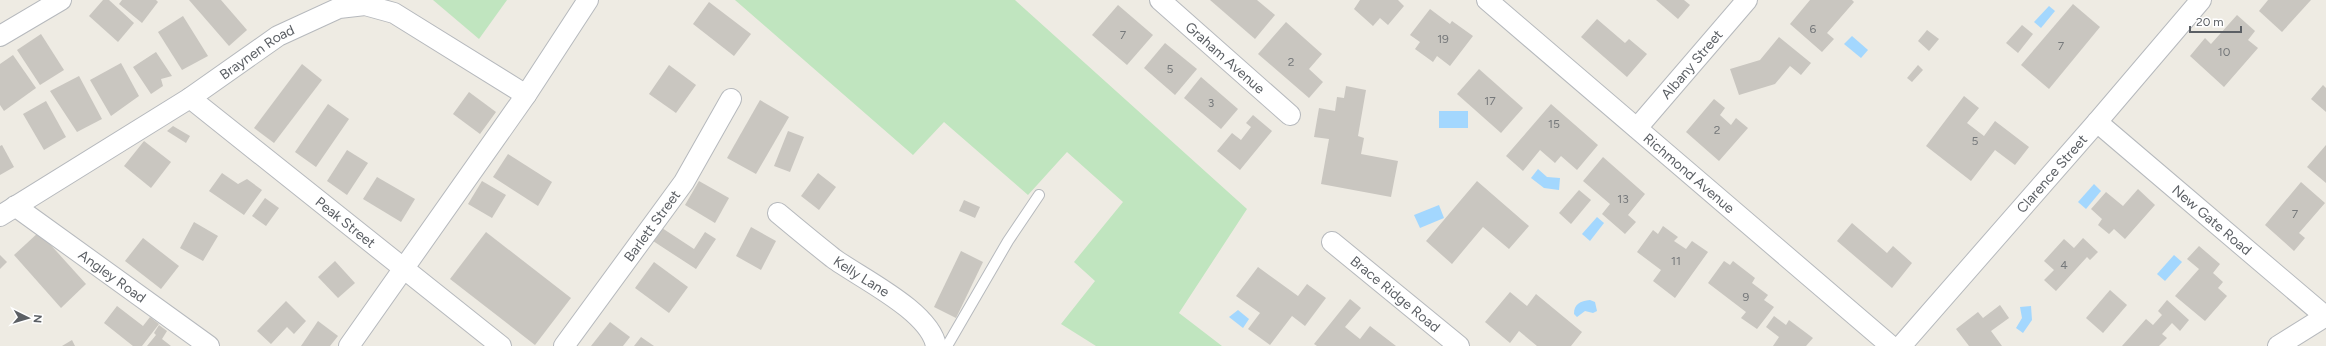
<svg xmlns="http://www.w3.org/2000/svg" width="2326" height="346" font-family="Figtree,sans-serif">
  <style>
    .green { fill: #c0e5bf }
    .water { fill: #a3d7fe }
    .building { fill: #c9c6c0 }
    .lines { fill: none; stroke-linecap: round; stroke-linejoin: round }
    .lane-casing { stroke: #b6b9bd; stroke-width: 12 }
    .street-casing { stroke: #b6b9bd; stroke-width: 22 }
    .lane { stroke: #fff; stroke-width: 10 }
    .street { stroke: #fff; stroke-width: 20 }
    .labels { text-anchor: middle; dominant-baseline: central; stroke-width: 3; stroke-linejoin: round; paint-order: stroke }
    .number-label { font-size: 12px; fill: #76797b }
    .street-label { font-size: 14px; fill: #5b5f64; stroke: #fff }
  </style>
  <rect width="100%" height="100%" fill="#eeebe3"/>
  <g class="green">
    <polygon points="433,0 507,0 479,39"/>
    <polygon points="735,0 1015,0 1247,209 1179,313 1222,346 1096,346 1061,324 1095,281 1074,262 1123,202 1067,152 1028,195 944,122 913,155"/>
  </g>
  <g class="water">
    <polygon points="2049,6 2055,11 2041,28 2034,22"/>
    <polygon points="1852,36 1868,50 1861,58 1844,44"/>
    <rect x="1439" y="111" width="29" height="17"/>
    <polygon points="1538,169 1547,177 1560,178 1559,190 1544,188 1531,178"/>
    <polygon points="2094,184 2101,191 2086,209 2078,202"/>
    <polygon points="1439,205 1444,218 1420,228 1414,215"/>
    <polygon points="1597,217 1604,223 1590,241 1582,234"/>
    <polygon points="2174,255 2182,262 2165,281 2157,274"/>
    <path d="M1590,300L1595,302L1597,311L1593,313L1585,311L1577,317L1574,314C1574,304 1580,301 1590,300Z"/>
    <polygon points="2031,306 2032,320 2023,333 2016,328 2022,318 2020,307"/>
    <polygon points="1238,310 1249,319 1243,328 1229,317"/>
  </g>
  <g class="building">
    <polygon points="103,0 109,0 134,23 118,42 89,16"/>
    <polygon points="122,0 156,0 158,2 142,23 119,4"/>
    <polygon points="189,0 221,0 247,30 229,46"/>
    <polygon points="1210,0 1257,0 1275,15 1255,39"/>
    <polygon points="1360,0 1398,0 1404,6 1388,25 1380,18 1373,26 1354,9"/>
    <polygon points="1656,0 1684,0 1690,5 1678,19"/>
    <polygon points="1810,0 1852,0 1854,2 1827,33 1834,39 1822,52 1790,24"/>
    <polygon points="2268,0 2311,0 2282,32 2259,11"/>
    <polygon points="709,2 751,34 734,56 693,24"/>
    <polygon points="2073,4 2100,27 2049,89 2021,65"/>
    <polygon points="1118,5 1153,35 1127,65 1092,35"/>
    <polygon points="1430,9 1450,24 1452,21 1473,36 1450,66 1437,56 1433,62 1415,49 1420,42 1410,35"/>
    <polygon points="2237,15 2255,31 2248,40 2258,48 2224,87 2190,56 2205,38 2211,44"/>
    <polygon points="183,16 208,56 182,70 158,32"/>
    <polygon points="1597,19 1625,43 1629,39 1647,54 1627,77 1581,37"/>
    <polygon points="1286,22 1322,54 1309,69 1323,82 1309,98 1258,54"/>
    <polygon points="2022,25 2033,34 2018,53 2006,43"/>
    <polygon points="1927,30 1939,39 1929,51 1918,41"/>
    <polygon points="41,34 64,70 40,85 17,50"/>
    <polygon points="1779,37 1811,63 1801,75 1790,66 1775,84 1739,95 1730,69 1760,60"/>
    <polygon points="1165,43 1197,69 1175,95 1144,68"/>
    <polygon points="156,52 172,76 161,79 163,86 151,94 133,67"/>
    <polygon points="13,55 36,88 4,111 0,105 0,64"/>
    <polygon points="121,63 139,96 111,116 90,80"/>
    <polygon points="302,64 322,80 274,143 254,128"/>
    <polygon points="669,65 696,85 676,113 649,94"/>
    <polygon points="1918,65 1923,70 1912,82 1907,78"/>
    <polygon points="1479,69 1523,108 1501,133 1457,94"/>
    <polygon points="79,76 102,119 77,132 50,91"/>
    <polygon points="1201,77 1238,109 1221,129 1184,98"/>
    <polygon points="2323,85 2326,88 2326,112 2311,99"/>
    <polygon points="1346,86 1366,90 1358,136 1364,138 1361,154 1398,161 1391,197 1321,184 1329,139 1314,137 1319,108 1335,111 1337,97 1344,98"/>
    <polygon points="469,92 496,112 480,134 453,114"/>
    <polygon points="1964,96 1979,108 1967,123 1984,136 1995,121 2029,147 2015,165 1995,150 1971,181 1926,146"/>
    <polygon points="1714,99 1725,108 1720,115 1731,125 1736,118 1748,128 1719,161 1686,132"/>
    <polygon points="760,100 789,117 756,174 727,158"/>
    <polygon points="46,101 66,137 44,150 23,114"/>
    <polygon points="328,104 349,119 316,167 295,152"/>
    <polygon points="1551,104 1598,145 1577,170 1561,156 1555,163 1540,150 1523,171 1506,156"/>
    <polygon points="1253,115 1272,131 1240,170 1217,151 1232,133 1241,140 1251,127 1246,123"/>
    <polygon points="173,126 190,136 186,143 167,131"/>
    <polygon points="788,131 804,137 790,172 774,166"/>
    <polygon points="144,141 171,162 151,188 124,166"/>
    <polygon points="2,145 14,167 0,175 0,146"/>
    <polygon points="2326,145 2326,183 2307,167"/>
    <polygon points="347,150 368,163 347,195 327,181"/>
    <polygon points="508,154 552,182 538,206 493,177"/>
    <polygon points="1603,157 1645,194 1628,215 1636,222 1625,234 1602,214 1610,204 1583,181"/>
    <polygon points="222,173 238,184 247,179 262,190 244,215 209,191"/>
    <polygon points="818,173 836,187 819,210 801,196"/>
    <polygon points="377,177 415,199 401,222 363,199"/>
    <polygon points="482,181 506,195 492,218 468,204"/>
    <polygon points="699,181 729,198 715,223 685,205"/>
    <polygon points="1477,181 1529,226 1509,249 1483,227 1452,264 1426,241"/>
    <polygon points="2301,182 2325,203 2299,233 2305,238 2294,251 2265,225"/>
    <polygon points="2138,189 2155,205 2125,239 2114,229 2109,234 2098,225 2102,219 2091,209 2106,192 2123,206"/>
    <polygon points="1579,190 1591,200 1571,224 1559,213"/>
    <polygon points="265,198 279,208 266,226 252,216"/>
    <polygon points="964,200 980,207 975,218 959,211"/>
    <polygon points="194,222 218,236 203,261 180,248"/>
    <polygon points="1852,223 1887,253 1893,246 1912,263 1892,288 1837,241"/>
    <polygon points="1663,226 1678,237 1674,241 1686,249 1692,241 1708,252 1675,298 1653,281 1661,270 1637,252 1653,230 1658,234"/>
    <polygon points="751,227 776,241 761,270 736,256"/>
    <polygon points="662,228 694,249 705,232 716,239 696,269 653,241"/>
    <polygon points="39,232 86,284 61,308 14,255"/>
    <polygon points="486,232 571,298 535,345 450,279"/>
    <polygon points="143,238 179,266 161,289 125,261"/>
    <polygon points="2083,238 2098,252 2090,260 2087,257 2056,291 2044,280 2054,270 2044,261 2064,239 2074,248"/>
    <polygon points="2199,246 2220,264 2213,273 2223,282 2218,288 2227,296 2205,321 2175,296 2199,269 2187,259"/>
    <polygon points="961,251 983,262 956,318 934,307"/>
    <polygon points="0,255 7,262 0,269"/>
    <polygon points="335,261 355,283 338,298 318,277"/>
    <polygon points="1724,261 1730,265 1733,261 1755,278 1752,283 1768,295 1764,300 1774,307 1757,329 1741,318 1746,312 1708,283"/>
    <polygon points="654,262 688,287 669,313 635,288"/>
    <polygon points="1258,267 1298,296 1307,284 1326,298 1305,326 1292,316 1270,345 1248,329 1260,313 1236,296"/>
    <polygon points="2110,290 2127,305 2103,333 2086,318"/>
    <polygon points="1510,292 1527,306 1536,294 1582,332 1571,346 1537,346 1519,331 1510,343 1485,322"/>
    <polygon points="1350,299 1361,308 1345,327 1360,339 1370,326 1396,346 1317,346 1314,344"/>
    <polygon points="2167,300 2189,320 2180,331 2172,323 2162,334 2167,338 2159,346 2122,346 2146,319 2153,325 2162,315 2158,311"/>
    <polygon points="286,301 306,321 294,334 287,327 271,344 257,331"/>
    <polygon points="2000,305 2009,318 1991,331 2002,346 1969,346 1956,329 1978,312 1983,318"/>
    <polygon points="117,306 143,326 150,317 159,324 142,346 133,346 104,323"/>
    <polygon points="1774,316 1786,325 1789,320 1813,338 1806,346 1773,346 1779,337 1766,327"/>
    <polygon points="318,321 338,336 330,346 301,346"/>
    <polygon points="610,322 630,337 623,346 591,346"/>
    <polygon points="159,325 167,331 162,339 171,346 147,346 156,335 154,333"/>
    <polygon points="641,337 654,346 634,346"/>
    <polygon points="72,340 75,346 62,346"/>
  </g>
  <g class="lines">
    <g class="lane-casing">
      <polyline id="lane" points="947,346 1008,241 1039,195"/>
    </g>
    <g class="street-casing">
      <g id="street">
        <path id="s1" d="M1160,0L1290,115"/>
        <path id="s2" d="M1487,0L1891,346"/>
        <polyline points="0,36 61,0"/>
        <path id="s3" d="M190,98L501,346"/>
        <path id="s4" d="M2097,122L2326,317"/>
        <path id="s5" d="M1637,128L1747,0"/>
        <path id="s6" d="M15,206L209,346"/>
        <path id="s7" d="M778,213C796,228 814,243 833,258C860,278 930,311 936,346"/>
        <path id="s8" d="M0,216L190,98L278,36L339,8L365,5L394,13L526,95"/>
        <path id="s9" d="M1332,242L1459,346"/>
        <polyline points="349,346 526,95 588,0"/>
        <path id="s10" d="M564,346L684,182L731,99"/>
        <path id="s11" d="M1901,346L2097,122L2201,0"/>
        <polyline points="2278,346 2326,316"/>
      </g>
    </g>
    <use href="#lane" class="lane"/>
    <use href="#street" class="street"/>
  </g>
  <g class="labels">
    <g class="number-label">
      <text x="1813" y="29">6</text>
      <text x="1123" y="35">7</text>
      <text x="1443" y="39">19</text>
      <text x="2061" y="46">7</text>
      <text x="2224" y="52">10</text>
      <text x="1291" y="62">2</text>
      <text x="1170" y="69">5</text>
      <text x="1490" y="101">17</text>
      <text x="1211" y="103">3</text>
      <text x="1554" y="124">15</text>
      <text x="1717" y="130">2</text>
      <text x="1975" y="141">5</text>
      <text x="1623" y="199">13</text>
      <text x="2295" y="214">7</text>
      <text x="1676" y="261">11</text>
      <text x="2064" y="265">4</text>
      <text x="1746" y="297">9</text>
    </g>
    <g class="street-label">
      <text stroke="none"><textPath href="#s8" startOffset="305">Braynen Road</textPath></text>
      <text stroke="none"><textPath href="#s1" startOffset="87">Graham Avenue</textPath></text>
      <text stroke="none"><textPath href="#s5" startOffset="84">Albany Street</textPath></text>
      <text stroke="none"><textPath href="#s2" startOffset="266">Richmond Avenue</textPath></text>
      <text stroke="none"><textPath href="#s11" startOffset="229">Clarence Street</textPath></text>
      <text stroke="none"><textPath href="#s4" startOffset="151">New Gate Road</textPath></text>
      <text stroke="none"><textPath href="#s3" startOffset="199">Peak Street</textPath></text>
      <text stroke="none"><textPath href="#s10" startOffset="149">Barlett Street</textPath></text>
      <text stroke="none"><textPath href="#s6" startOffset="120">Angley Road</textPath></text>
      <text stroke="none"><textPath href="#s7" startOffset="105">Kelly Lane</textPath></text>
      <text stroke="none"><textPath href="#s9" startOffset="82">Brace Ridge Road</textPath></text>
    </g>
  </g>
  <g transform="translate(28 318) rotate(95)" stroke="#ffffff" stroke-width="3" paint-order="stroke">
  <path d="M0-3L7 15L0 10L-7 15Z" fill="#5b5f64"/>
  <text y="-6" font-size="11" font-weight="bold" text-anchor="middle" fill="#5b5f64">N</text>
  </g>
  <path d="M2190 26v6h51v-6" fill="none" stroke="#5b5f64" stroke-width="2"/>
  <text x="2196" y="26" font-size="12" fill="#5b5f64" stroke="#ffffff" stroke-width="3" paint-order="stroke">20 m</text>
</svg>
